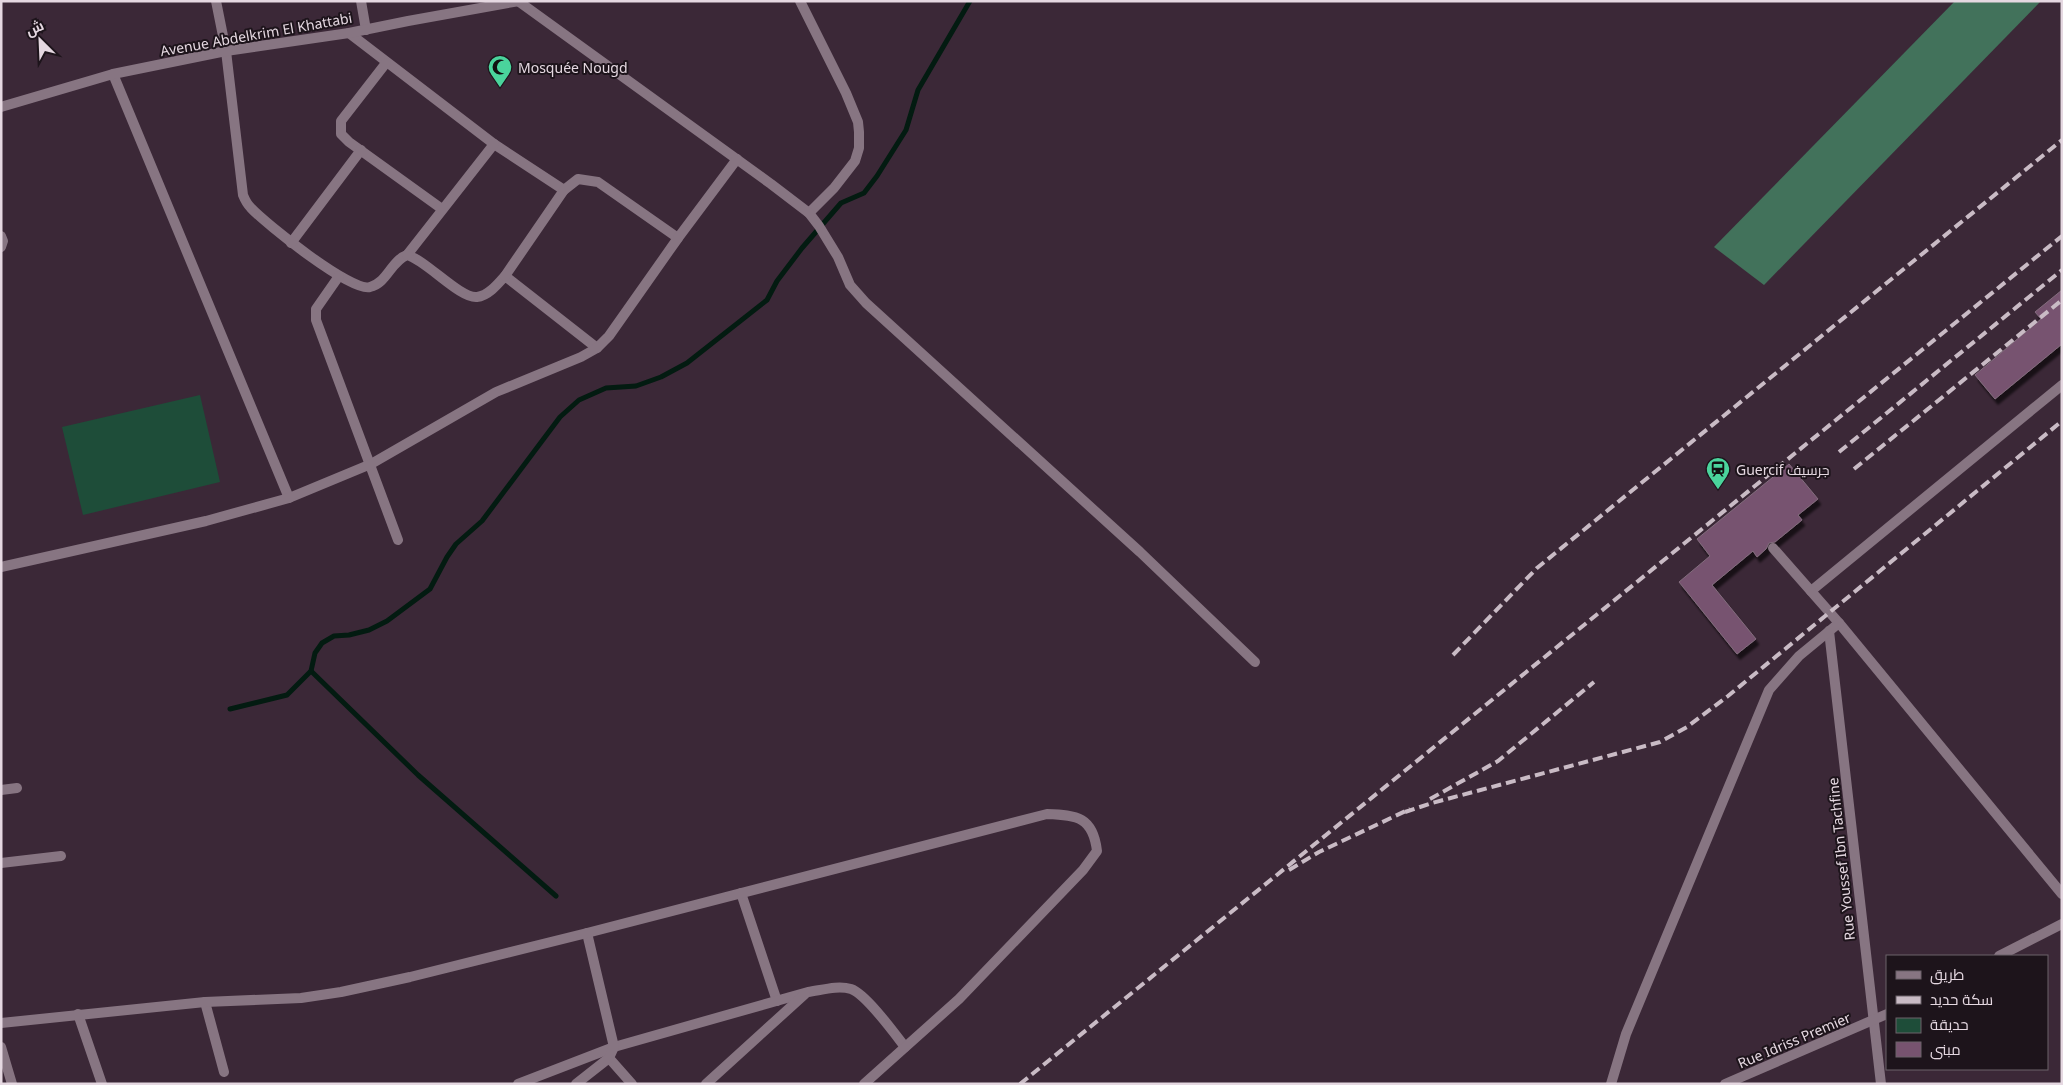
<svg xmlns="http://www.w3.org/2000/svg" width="2063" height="1085" font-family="'Noto Sans',Cairo,sans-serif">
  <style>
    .green { fill: #1e4d39 }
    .forest { fill: #42725b }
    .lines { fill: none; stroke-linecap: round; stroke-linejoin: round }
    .stream { stroke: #031b11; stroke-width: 5 }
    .building { fill: #77536f; stroke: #836d7e; filter: url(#shadow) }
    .service { stroke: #877582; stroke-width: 10 }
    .minor { stroke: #877582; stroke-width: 10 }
    .rail { stroke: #c9bbc5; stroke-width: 4; stroke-dasharray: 10 5; stroke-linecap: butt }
    .labels { text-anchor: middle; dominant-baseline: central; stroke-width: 4; stroke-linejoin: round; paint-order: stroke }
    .street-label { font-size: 14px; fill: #e5d8e1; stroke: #1d141b }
    .poi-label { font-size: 14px; fill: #e5d8e1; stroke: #1d141b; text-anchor: start }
  </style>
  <defs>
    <filter id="shadow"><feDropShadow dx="3" dy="5.5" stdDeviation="1" flood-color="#0009"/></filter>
  </defs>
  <rect width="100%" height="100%" fill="#3b2837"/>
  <polygon class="green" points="200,395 220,482 83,515 62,427"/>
  <polygon class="forest" points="1955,1 2041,1 1764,285 1714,247"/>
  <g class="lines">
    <g class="stream">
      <polyline points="311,671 418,775 556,896"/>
      <polyline points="230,709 287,695 311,671 315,653 322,643 334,636 349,635 369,630 387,621 430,589 447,557 456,544 482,521 560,417 579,400 606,388 636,386 661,377 687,363 767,300 777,281 802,248 841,203 864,193 877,176 906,130 918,90 970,1"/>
    </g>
  </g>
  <g class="building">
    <polygon points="2062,290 2062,344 1995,399 1975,375 2041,319 2035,312"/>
    <polygon points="1789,464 1818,499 1798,515 1802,520 1775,542 1769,543 1766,549 1757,557 1753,551 1712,585 1756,639 1737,654 1679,582 1710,556 1697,539"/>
  </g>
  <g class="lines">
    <g class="service">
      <polyline points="361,1 366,30"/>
      <polyline points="800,1 846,93 858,122 859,132 859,148 855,161 834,188 809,213"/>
      <polyline points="349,33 494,144 564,190"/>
      <path d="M226,51L243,195C245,200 247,204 251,208C266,224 352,293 370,287C387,283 391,261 407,255C426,260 460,299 477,297C488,296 498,284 505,276L597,348"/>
      <polyline points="386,63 341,121 341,134 349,142 442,209"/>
      <polyline points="291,243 361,150"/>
      <polyline points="407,255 494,144"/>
      <polyline points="339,276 316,309 316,320 398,540"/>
      <polyline points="505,276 564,190 578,179 598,182 678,238"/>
      <polyline points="1811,591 2062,385"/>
      <polyline points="741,893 777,1001"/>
      <polyline points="205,1002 224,1072"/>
      <polyline points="78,1014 102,1084"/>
      <polyline points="1,1047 12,1084"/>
      <polyline points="609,1058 632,1084"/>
      <path d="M518,1084L614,1047L808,992C822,990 838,985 851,989C866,994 895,1034 905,1047"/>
      <polyline points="576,1084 609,1058 614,1047 587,933"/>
      <polyline points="706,1084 805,994"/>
    </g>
    <g class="minor">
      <polyline points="216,1 226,51"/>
      <polyline points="518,1 771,184 809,213 819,226 838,257 850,285 866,303 1140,552 1255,662"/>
      <polyline points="113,74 289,498"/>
      <polyline points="1,107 113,74 226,51 349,33 408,21 519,1"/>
      <polyline points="1,236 3,241 1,247"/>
      <polyline points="1773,548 1839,623 2062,894"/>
      <polyline points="1,567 206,521 289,498 371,464 496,392 581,357 597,348 609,336 678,238 737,159"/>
      <polyline points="1829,631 1881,1084"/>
      <polyline points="1,790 17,788"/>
      <polyline points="1,863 61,856"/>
      <polyline points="1999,956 2062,924"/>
      <path d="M1,1023L205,1002L301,998L341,992L410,977L587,933L1047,814C1077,815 1093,817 1097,851L1083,870L959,999L864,1084"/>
      <polyline points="1611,1084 1626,1034 1769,690 1799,656 1839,623"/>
      <polyline points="1725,1084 1887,1014"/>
    </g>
    <g class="rail">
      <polyline points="1839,452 2062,270"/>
      <polyline points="1854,469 2062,300"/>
      <polyline points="1453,655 1537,568 2062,140"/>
      <polyline points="1430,799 1498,761 1594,682"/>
      <polyline points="1405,812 1432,803 1660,742 1687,727 1728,696 2062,421"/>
      <polyline points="1289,870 1319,852 1410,809"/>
      <polyline points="1020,1084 2062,236"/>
    </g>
  </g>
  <defs>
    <g id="mosque-pin" transform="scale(1.25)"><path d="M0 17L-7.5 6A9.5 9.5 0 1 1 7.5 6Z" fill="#4ad49c" stroke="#1d141b"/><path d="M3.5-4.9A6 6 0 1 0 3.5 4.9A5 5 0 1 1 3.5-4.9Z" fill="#111"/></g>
    <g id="station-pin" transform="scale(1.25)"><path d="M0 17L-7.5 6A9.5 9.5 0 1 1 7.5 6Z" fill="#4ad49c" stroke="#1d141b"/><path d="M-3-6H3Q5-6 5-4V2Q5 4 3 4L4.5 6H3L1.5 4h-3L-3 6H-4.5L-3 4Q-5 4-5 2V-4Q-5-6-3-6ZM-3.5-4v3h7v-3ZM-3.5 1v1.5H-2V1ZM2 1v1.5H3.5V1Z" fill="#111"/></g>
  </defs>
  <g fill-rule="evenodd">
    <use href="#mosque-pin" x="500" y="67"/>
    <use href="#station-pin" x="1718" y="469"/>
  </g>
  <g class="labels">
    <g class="street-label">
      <text transform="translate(256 34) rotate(-10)">Avenue Abdelkrim El Khattabi</text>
      <text transform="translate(1841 859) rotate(-96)">Rue Youssef Ibn Tachfine</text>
      <text transform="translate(1794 1040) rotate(-23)">Rue Idriss Premier</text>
    </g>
    <g class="poi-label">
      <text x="518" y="67">Mosquée Nougd</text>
      <text x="1736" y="469">Guercif جرسيف</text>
    </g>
  </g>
  <rect width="2063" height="1085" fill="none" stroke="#e5d8e1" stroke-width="5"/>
  <rect x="1886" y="955" width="162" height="115" fill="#1d141b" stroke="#6d626a"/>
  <rect x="1896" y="971" width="25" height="8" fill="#877582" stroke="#6d626a"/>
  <text x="1930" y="980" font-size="15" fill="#e5d8e1">طريق</text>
  <rect x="1896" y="996" width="25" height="8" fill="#c9bbc5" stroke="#6d626a"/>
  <text x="1930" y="1005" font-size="15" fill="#e5d8e1">سكة حديد</text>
  <rect x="1896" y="1018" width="25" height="15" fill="#1e4d39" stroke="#6d626a"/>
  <text x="1930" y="1030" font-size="15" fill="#e5d8e1">حديقة</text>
  <rect x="1896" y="1042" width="25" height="15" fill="#77536f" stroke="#6d626a"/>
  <text x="1930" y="1055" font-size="15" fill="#e5d8e1">مبنى</text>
  <g transform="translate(40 40) rotate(336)" stroke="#1d141b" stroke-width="4" paint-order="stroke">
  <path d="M0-4L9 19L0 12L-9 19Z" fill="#e5d8e1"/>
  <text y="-8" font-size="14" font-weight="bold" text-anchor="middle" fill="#e5d8e1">ش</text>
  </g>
</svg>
